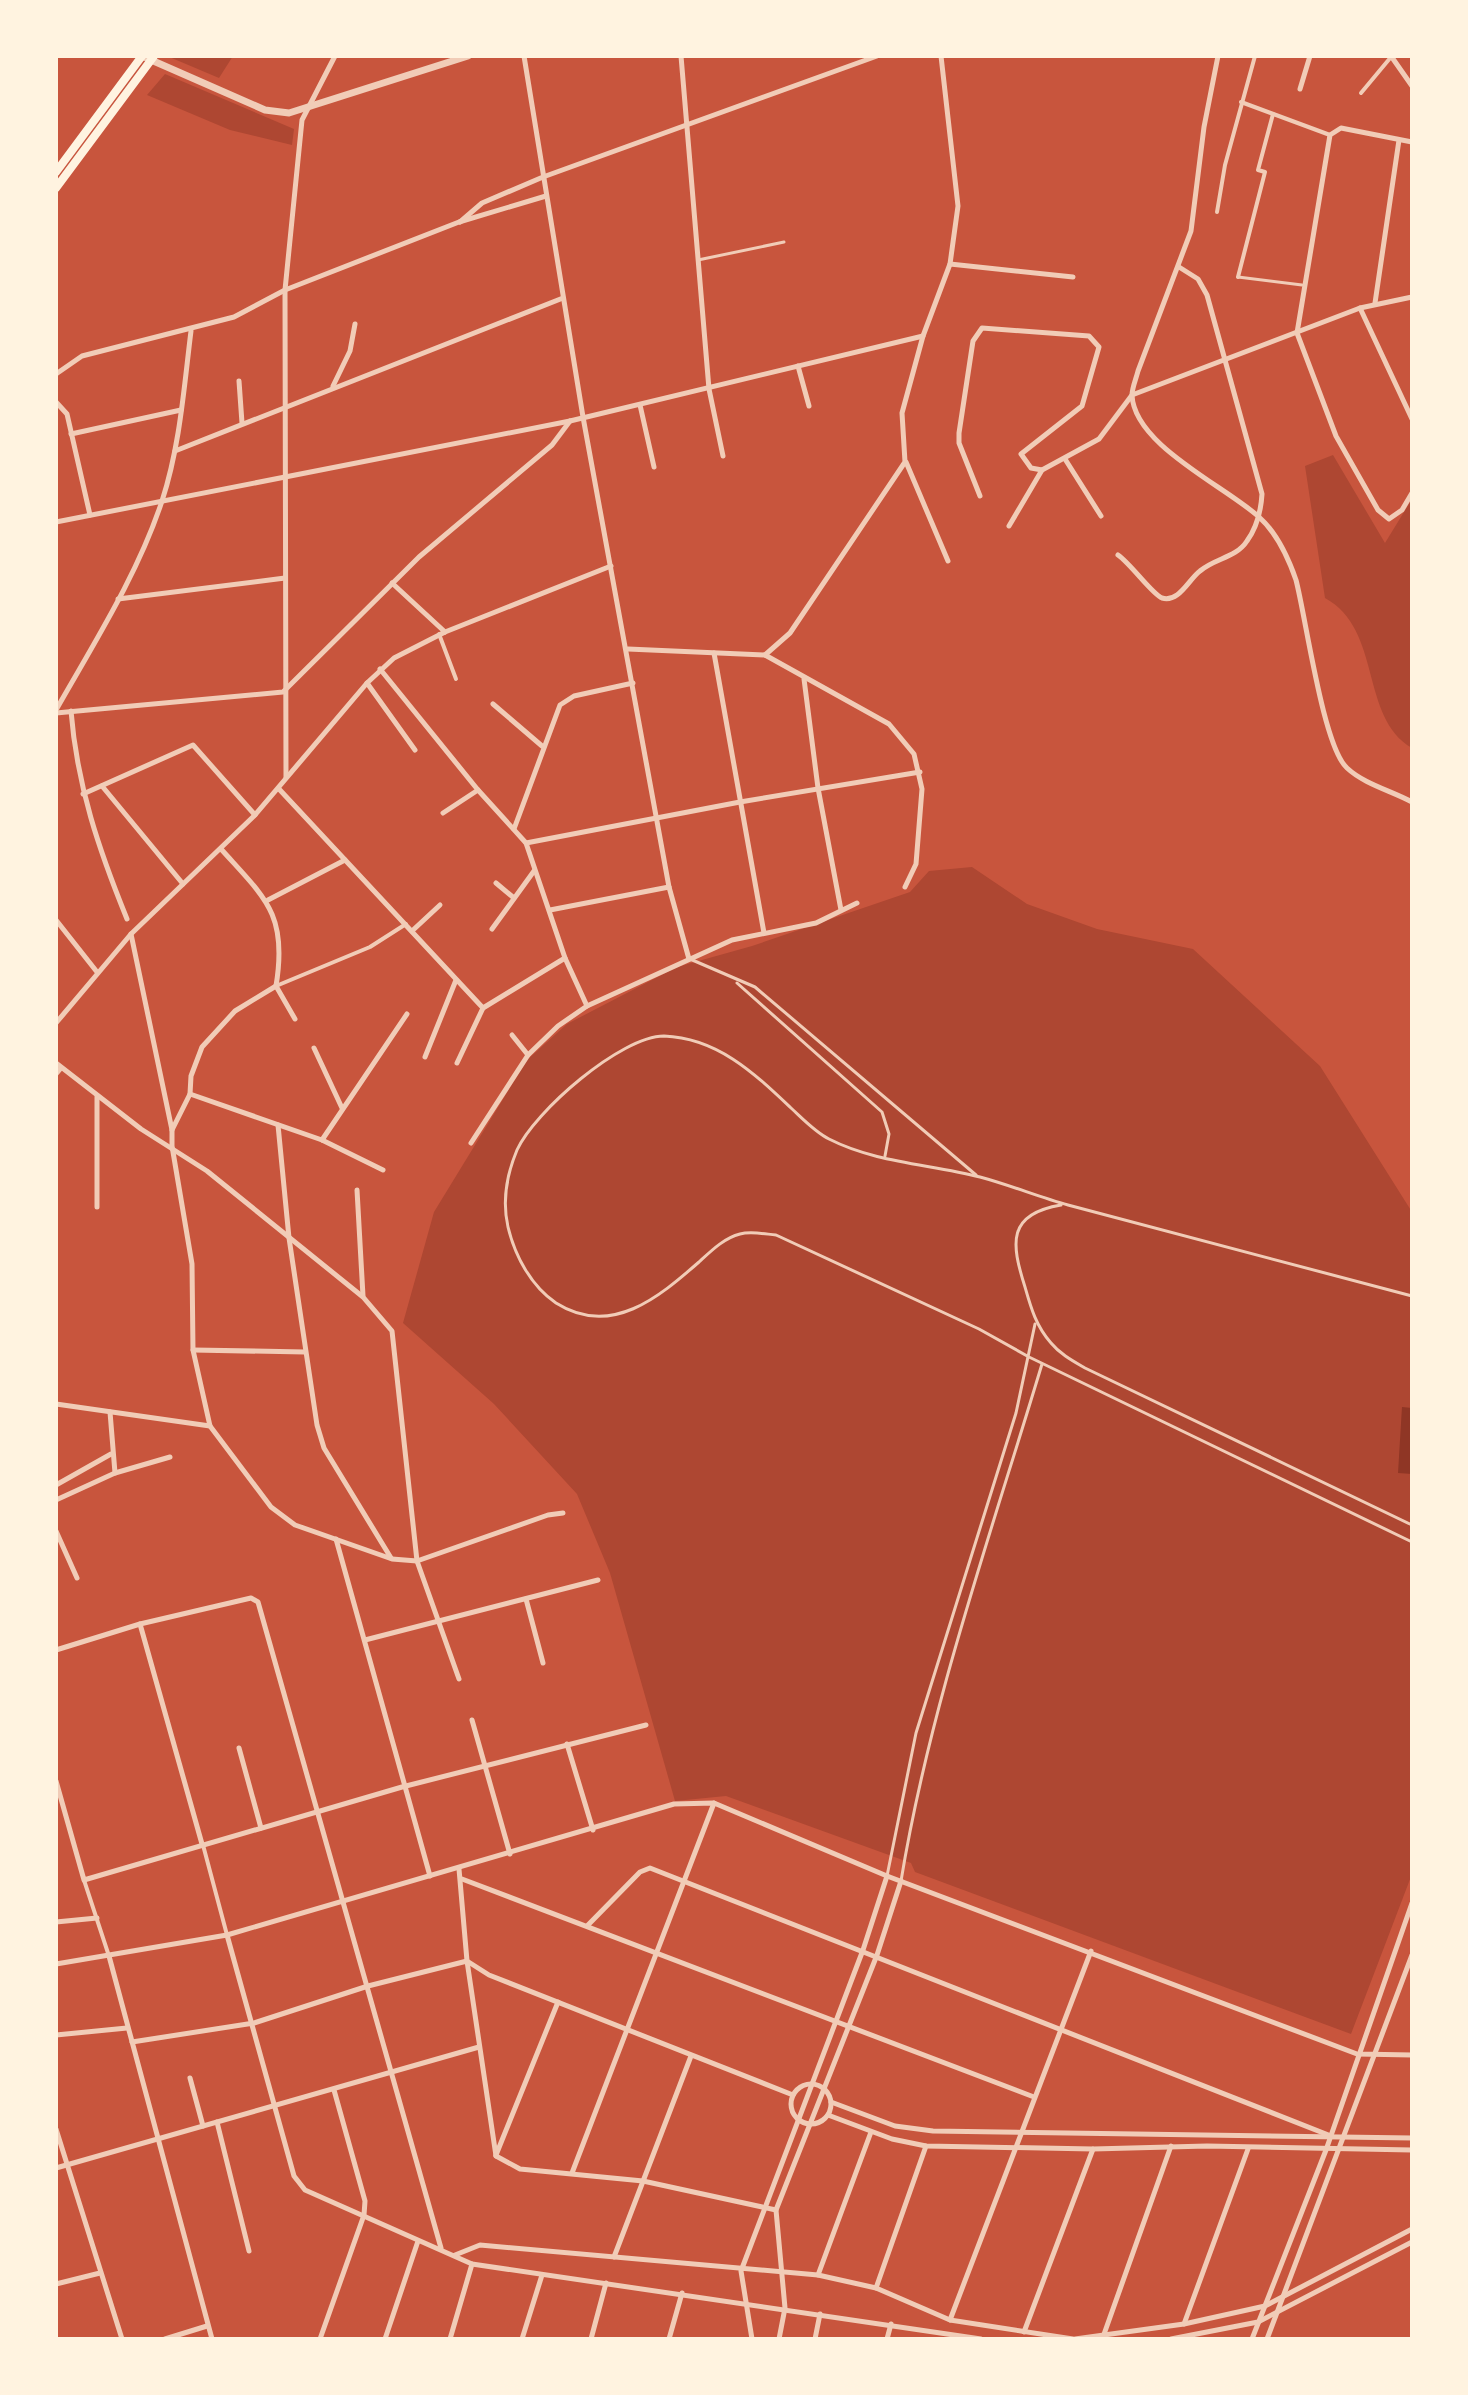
<svg xmlns="http://www.w3.org/2000/svg" width="1468" height="2395" font-family="Mulish,sans-serif">
  <style>
    .green { fill: #ae4732 }
    .water { fill: #8f3625 }
    .lines { fill: none; stroke-linecap: round; stroke-linejoin: round }
    .service { stroke: #f1ccb7; stroke-width: 3 }
    .pedestrian { stroke: #f1ccb7; stroke-width: 4 }
    .minor { stroke: #f1ccb7; stroke-width: 5 }
    .tertiary { stroke: #f1ccb7; stroke-width: 7 }
    .secondary { stroke: #fff3e0; stroke-width: 8 }
  </style>
  <rect width="100%" height="100%" fill="#c8553d"/>
  <g class="green">
    <polygon points="167,56 233,56 219,78"/>
    <polygon points="165,74 294,129 292,145 230,130 147,95"/>
    <path d="M1333,455L1385,543L1412,499V748C1359,717 1383,630 1325,598L1305,466Z"/>
    <polygon points="972,867 1027,904 1097,929 1193,949 1320,1066 1412,1212 1412,1874 1351,2034 915,1872 911,1863 726,1796 675,1801 610,1573 577,1494 494,1404 403,1323 434,1212 527,1060 567,1024 677,967 752,946 910,892 929,871"/>
  </g>
  <polygon class="water" points="1402,1407 1412,1408 1412,1474 1398,1473"/>
  <g class="lines">
    <g class="service">
      <polyline points="698,260 784,242"/>
      <polyline points="1238,277 1302,285"/>
      <polyline points="690,959 755,987 976,1175"/>
      <polyline points="737,983 882,1112 889,1134 885,1156"/>
      <path d="M1061,1205C1007,1214 1011,1243 1025,1287C1031,1308 1036,1326 1051,1343C1060,1354 1073,1361 1085,1368L1412,1525"/>
      <path d="M1412,1296C1298,1265 1183,1236 1068,1205C1039,1197 1010,1185 980,1177C930,1164 876,1163 829,1139C815,1132 803,1119 791,1108C755,1074 718,1038 664,1036C621,1036 534,1112 517,1150C507,1174 502,1201 508,1227C515,1256 531,1286 556,1303C611,1338 659,1297 699,1262C711,1251 724,1238 740,1234C751,1231 765,1234 776,1235L979,1329L1029,1357L1412,1542"/>
      <polyline points="887,1876 916,1733 1016,1413 1035,1324"/>
      <path d="M901,1881C930,1705 991,1534 1042,1364"/>
    </g>
    <g class="pedestrian">
      <polyline points="1361,93 1391,57"/>
      <polyline points="1241,102 1330,135"/>
      <polyline points="1217,212 1225,165 1255,56"/>
      <polyline points="1238,277 1265,172 1258,170 1273,114"/>
      <polyline points="439,634 456,679"/>
      <polyline points="276,986 370,947 406,924"/>
      <polyline points="203,1845 227,1935"/>
      <polyline points="84,1880 109,1956"/>
    </g>
    <g class="minor">
      <polyline points="524,56 583,417 669,887 689,959"/>
      <polyline points="681,56 709,389 723,456"/>
      <path d="M1218,56L1204,127L1191,231L1138,371C1136,379 1132,388 1132,395C1134,445 1225,486 1259,517C1277,533 1288,557 1296,580C1306,618 1323,746 1347,768C1364,784 1392,791 1412,802"/>
      <polyline points="1391,56 1412,86"/>
      <polyline points="1300,89 1310,56"/>
      <polyline points="1412,142 1341,128 1330,135 1297,333 1336,436 1378,510 1389,519 1402,510 1412,493"/>
      <polyline points="460,222 482,203 543,177 877,56"/>
      <polyline points="950,264 1073,277"/>
      <polyline points="1375,303 1399,140"/>
      <polyline points="1360,308 1412,419"/>
      <polyline points="798,366 809,406"/>
      <polyline points="56,374 82,356 234,317 285,290 459,222 546,196"/>
      <polyline points="239,381 242,423"/>
      <polyline points="333,386 350,351 355,324"/>
      <polyline points="56,402 67,414 90,515"/>
      <polyline points="640,405 654,467"/>
      <polyline points="71,434 181,410"/>
      <polyline points="175,451 563,298"/>
      <polyline points="1065,459 1101,516"/>
      <polyline points="906,462 948,561"/>
      <polyline points="980,496 959,443 959,433 973,341 982,328 1089,336 1099,347 1082,406 1021,454 1031,468 1042,470"/>
      <polyline points="56,522 570,421 923,336"/>
      <polyline points="1009,526 1042,470 1099,439 1132,395 1360,308 1412,297"/>
      <path d="M1118,555C1131,564 1152,594 1162,598C1179,603 1189,579 1200,571C1215,558 1236,558 1247,541C1257,527 1261,511 1262,494L1207,295L1198,279L1179,267"/>
      <polyline points="392,583 445,632"/>
      <polyline points="118,599 285,578"/>
      <polyline points="628,649 765,655 889,724 914,754 922,789 916,864 905,887"/>
      <polyline points="714,653 764,933"/>
      <polyline points="765,655 790,633 905,462 902,413 923,336 950,264 958,206 941,56"/>
      <polyline points="380,669 478,790 526,843 565,958 587,1006"/>
      <polyline points="804,679 818,788 841,910"/>
      <polyline points="367,683 415,750"/>
      <polyline points="493,704 542,746"/>
      <path d="M56,710C94,643 138,574 162,501C180,446 184,387 191,331"/>
      <path d="M71,711C77,786 99,850 127,919"/>
      <polyline points="56,713 283,692 419,557 552,445 570,421"/>
      <polyline points="286,778 285,290 302,120 335,56"/>
      <polyline points="102,786 183,884"/>
      <polyline points="279,789 483,1008"/>
      <polyline points="83,794 193,745 255,815"/>
      <polyline points="443,813 478,790"/>
      <polyline points="514,829 560,705 574,696 633,683"/>
      <polyline points="526,843 740,802 920,772"/>
      <path d="M221,849C265,898 288,914 276,986"/>
      <polyline points="496,883 514,898"/>
      <polyline points="268,900 345,860"/>
      <polyline points="550,910 669,887"/>
      <polyline points="56,920 97,972"/>
      <polyline points="492,929 534,871"/>
      <polyline points="412,931 440,905"/>
      <polyline points="131,934 172,1130 172,1146 192,1264 193,1350 210,1426 271,1507 295,1525 392,1559 417,1561 548,1515 563,1513"/>
      <polyline points="276,986 295,1019"/>
      <polyline points="483,1008 565,958"/>
      <polyline points="56,1023 131,934 255,815 367,683 394,658 445,632 611,566"/>
      <polyline points="512,1035 528,1055"/>
      <polyline points="314,1048 342,1108"/>
      <polyline points="425,1057 456,980"/>
      <polyline points="56,1063 141,1129 207,1171 363,1297 392,1331 417,1561 459,1679"/>
      <polyline points="457,1063 483,1008"/>
      <polyline points="56,1074 61,1068"/>
      <polyline points="190,1094 322,1140 383,1170"/>
      <polyline points="278,1125 289,1238 317,1425 324,1448 391,1558"/>
      <polyline points="172,1130 190,1094 191,1076 202,1047 235,1011 276,986"/>
      <polyline points="322,1140 407,1014"/>
      <polyline points="471,1143 528,1055 558,1026 587,1006 732,940 816,923 857,903"/>
      <polyline points="357,1190 363,1296"/>
      <polyline points="97,1207 97,1097"/>
      <polyline points="193,1350 305,1352"/>
      <polyline points="56,1404 210,1426"/>
      <polyline points="110,1412 115,1473"/>
      <polyline points="56,1485 111,1454"/>
      <polyline points="56,1500 115,1473 170,1457"/>
      <polyline points="56,1531 77,1578"/>
      <polyline points="336,1539 430,1876"/>
      <polyline points="526,1599 543,1663"/>
      <polyline points="140,1624 202,1844"/>
      <polyline points="365,1640 598,1580"/>
      <polyline points="56,1650 140,1624 251,1598 258,1602 441,2248"/>
      <polyline points="472,1720 510,1854"/>
      <polyline points="567,1744 593,1830"/>
      <polyline points="239,1748 261,1828"/>
      <polyline points="56,1781 84,1880 402,1787 646,1725"/>
      <polyline points="459,1869 467,1961 496,2156"/>
      <polyline points="462,1879 1034,2097"/>
      <polyline points="56,1922 97,1918"/>
      <polyline points="588,1925 640,1872 650,1868 1331,2136"/>
      <polyline points="227,1935 294,2176 305,2190 472,2264 981,2339"/>
      <polyline points="109,1956 212,2339"/>
      <polyline points="56,1964 227,1935 674,1804 714,1803 887,1876 1357,2054 1412,2055"/>
      <polyline points="56,2035 127,2028"/>
      <polyline points="132,2042 254,2023 368,1986 467,1961 489,1975 793,2095"/>
      <polyline points="190,2078 203,2126"/>
      <circle cx="811" cy="2104" r="20"/>
      <polyline points="831,2102 895,2126 933,2131 1412,2138"/>
      <polyline points="828,2115 892,2139 926,2146 1093,2149 1207,2146 1412,2150"/>
      <polyline points="217,2122 249,2251"/>
      <polyline points="56,2129 122,2339"/>
      <polyline points="496,2155 558,2002"/>
      <polyline points="496,2156 520,2169 643,2181 776,2210"/>
      <polyline points="56,2168 479,2047"/>
      <polyline points="572,2173 714,1803"/>
      <polyline points="455,2255 480,2245 818,2275 876,2288 950,2320 1073,2339"/>
      <polyline points="614,2257 691,2056"/>
      <polyline points="818,2275 871,2132"/>
      <polyline points="56,2284 100,2273"/>
      <polyline points="876,2288 926,2146"/>
      <polyline points="950,2320 1091,1951"/>
      <polyline points="1184,2324 1248,2149"/>
      <polyline points="1024,2332 1093,2149"/>
      <polyline points="1103,2337 1171,2146"/>
      <polyline points="165,2339 207,2326"/>
      <polyline points="320,2339 364,2215 365,2201 334,2090"/>
      <polyline points="385,2339 418,2241"/>
      <polyline points="450,2339 472,2264"/>
      <polyline points="522,2339 542,2275"/>
      <polyline points="591,2339 606,2283"/>
      <polyline points="669,2339 682,2293"/>
      <polyline points="752,2339 741,2271 863,1950 887,1876"/>
      <polyline points="779,2339 785,2308 776,2210 877,1955 901,1881"/>
      <polyline points="815,2339 820,2314"/>
      <polyline points="887,2339 891,2324"/>
      <polyline points="1075,2339 1184,2324 1265,2306 1412,2229"/>
      <polyline points="1171,2339 1258,2322 1412,2242"/>
      <polyline points="1252,2339 1326,2150 1412,1903"/>
      <polyline points="1267,2339 1412,1955"/>
    </g>
    <polyline class="tertiary" points="142,56 265,110 289,113 468,56"/>
    <g class="secondary">
      <polyline points="56,172 142,56"/>
      <polyline points="56,188 154,56"/>
    </g>
  </g>
  <rect width="1468" height="2395" fill="none" stroke="#fff3e0" stroke-width="116"/>
</svg>
